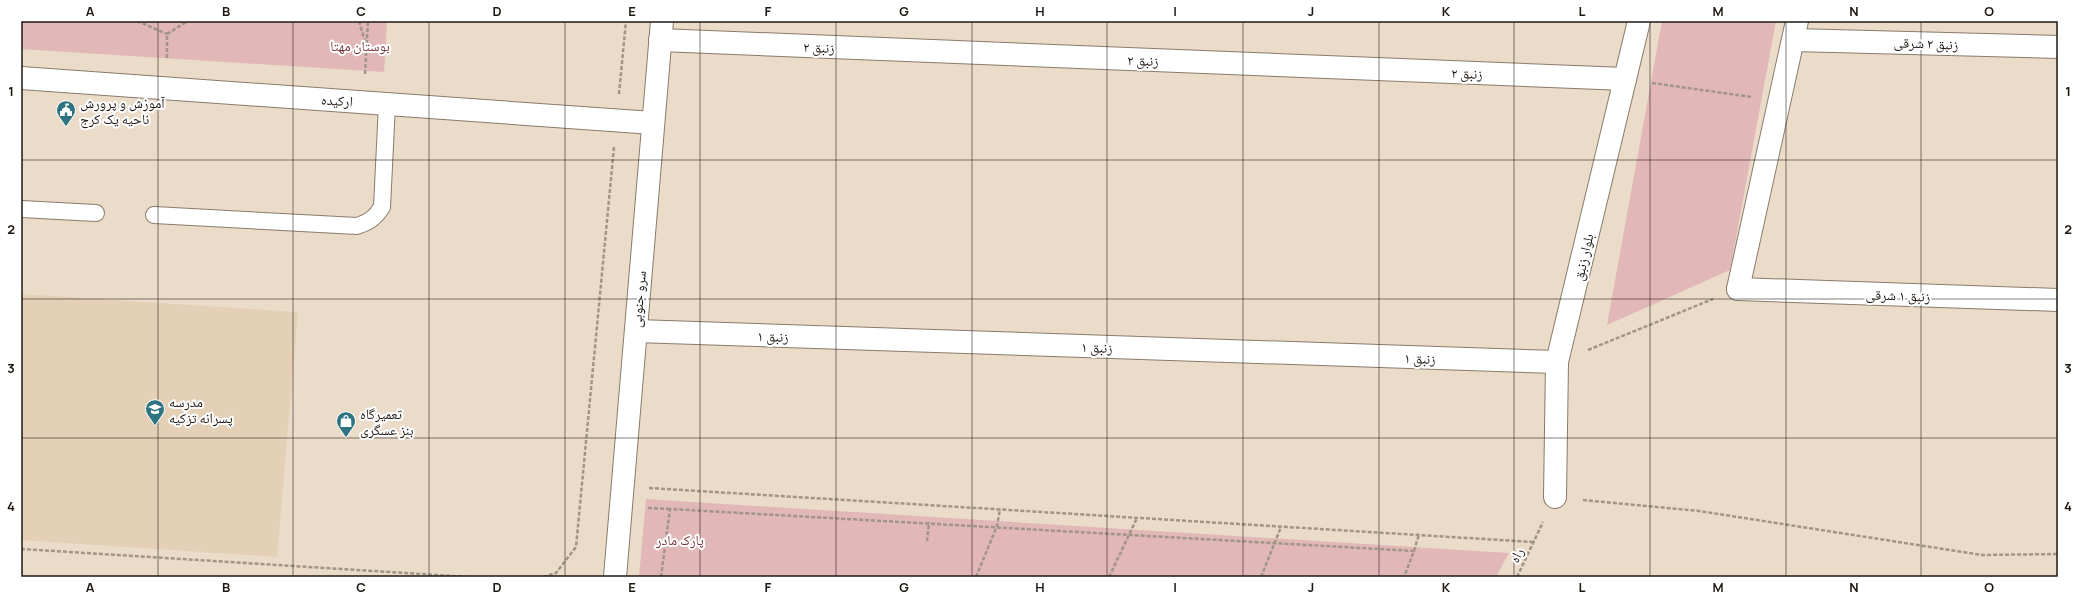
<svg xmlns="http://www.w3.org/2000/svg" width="2079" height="598" font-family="Manrope,'Noto Naskh Arabic',sans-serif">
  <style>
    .built { fill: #e4cfb7 }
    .green { fill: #e2b7b7 }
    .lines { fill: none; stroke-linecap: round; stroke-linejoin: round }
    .service-casing { stroke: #897b6a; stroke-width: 18 }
    .minor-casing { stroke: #897b6a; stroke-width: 24 }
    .tertiary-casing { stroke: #897b6a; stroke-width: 24 }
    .path { stroke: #a19587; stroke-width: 2.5; stroke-dasharray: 4 2; stroke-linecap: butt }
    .service { stroke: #fff; stroke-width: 16 }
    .minor { stroke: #fff; stroke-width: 22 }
    .tertiary { stroke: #fff; stroke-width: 22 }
    .grid { fill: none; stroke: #1e1812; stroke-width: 1; stroke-opacity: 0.55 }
    .labels { text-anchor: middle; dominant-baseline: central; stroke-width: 4; stroke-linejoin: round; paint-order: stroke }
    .street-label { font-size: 14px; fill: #1e1812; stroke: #fff }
    .park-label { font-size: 14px; fill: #783338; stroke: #fff }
    .poi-label { font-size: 14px; fill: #1e1812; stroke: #fff; text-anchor: start }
    .neatline { fill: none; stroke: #1e1812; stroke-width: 1.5 }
    .grid-label { font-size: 13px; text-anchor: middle; font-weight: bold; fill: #1e1812 }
  </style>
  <rect width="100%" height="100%" fill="#ebdcc9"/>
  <polygon class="built" points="21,294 298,312 277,557 21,540"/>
  <g class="green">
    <polygon points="21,21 387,21 384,72 21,49"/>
    <polygon points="1662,21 1776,21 1730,270 1607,325"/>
    <polygon points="646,499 1509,553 1496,577 639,577"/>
  </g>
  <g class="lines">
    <g class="service-casing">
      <g id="service">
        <polyline points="21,209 96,213"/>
        <path d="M154,215L357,226C369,222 375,218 382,207L387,104"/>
      </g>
    </g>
    <g class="minor-casing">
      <g id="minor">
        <polyline points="660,40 1625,79"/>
        <polyline points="1794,40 2058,47"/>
        <polyline points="21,78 653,123"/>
        <polyline points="1738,289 2058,300"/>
        <polyline points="636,331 1557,362"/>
      </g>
    </g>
    <g class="tertiary-casing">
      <g id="tertiary">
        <polyline points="1738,289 1797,21"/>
        <polyline points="1555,497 1557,362 1639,21"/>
        <polyline points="615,577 662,21"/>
      </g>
    </g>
    <g class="path">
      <polyline points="137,21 167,34"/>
      <polyline points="359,21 366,45"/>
      <polyline points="167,58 167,34 188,21"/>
      <polyline points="365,74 368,21"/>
      <polyline points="1652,83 1752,97"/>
      <polyline points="619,94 626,21"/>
      <polyline points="1588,350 1713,299"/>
      <polyline points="649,488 1533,542"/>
      <polyline points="1583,500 1699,511 1982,555 2058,554"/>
      <polyline points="648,508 670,509"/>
      <polyline points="927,541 929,522"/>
      <polyline points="21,549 469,577"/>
      <polyline points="1414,551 1419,534"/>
      <polyline points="543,577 556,573 576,547 614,147"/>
      <polyline points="661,577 670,509 1414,551 1404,577"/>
      <polyline points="976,577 997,526 1000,509"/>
      <polyline points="1109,577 1137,518"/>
      <polyline points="1261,577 1281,527"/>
      <polyline points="1517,577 1543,522"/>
    </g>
    <use href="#service" class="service"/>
    <use href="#minor" class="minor"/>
    <use href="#tertiary" class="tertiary"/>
  </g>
  <path class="grid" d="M158,21V577M293,21V577M429,21V577M565,21V577M700,21V577M836,21V577M972,21V577M1107,21V577M1243,21V577M1379,21V577M1514,21V577M1650,21V577M1786,21V577M1921,21V577M21,160H2058M21,299H2058M21,438H2058"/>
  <defs>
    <g id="civic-pin" transform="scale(1)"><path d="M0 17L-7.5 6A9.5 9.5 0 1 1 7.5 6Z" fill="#2d7480" stroke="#fff"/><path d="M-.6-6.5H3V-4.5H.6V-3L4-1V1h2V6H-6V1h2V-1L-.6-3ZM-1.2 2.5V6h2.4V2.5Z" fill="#fff"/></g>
    <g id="school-pin" transform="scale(1)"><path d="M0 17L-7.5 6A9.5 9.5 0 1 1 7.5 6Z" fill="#2d7480" stroke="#fff"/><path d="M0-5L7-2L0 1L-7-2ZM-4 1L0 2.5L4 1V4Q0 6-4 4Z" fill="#fff"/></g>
    <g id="shop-pin" transform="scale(1)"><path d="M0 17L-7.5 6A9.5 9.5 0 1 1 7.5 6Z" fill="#2d7480" stroke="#fff"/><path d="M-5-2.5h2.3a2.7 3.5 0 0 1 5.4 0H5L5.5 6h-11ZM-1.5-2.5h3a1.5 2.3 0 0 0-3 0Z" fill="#fff"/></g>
  </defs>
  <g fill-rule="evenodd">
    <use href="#civic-pin" x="66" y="110"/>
    <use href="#school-pin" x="155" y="409"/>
    <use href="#shop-pin" x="346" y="421"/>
  </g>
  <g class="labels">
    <g class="street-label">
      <text transform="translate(1926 43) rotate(2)">زنبق ۲ شرقی</text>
      <text transform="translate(819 47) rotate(2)">زنبق ۲</text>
      <text transform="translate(1143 60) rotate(2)">زنبق ۲</text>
      <text transform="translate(1467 73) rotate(2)">زنبق ۲</text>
      <text transform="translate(337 100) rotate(4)">ارکیده</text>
      <text transform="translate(1583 257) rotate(-77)">بلوار زنبق</text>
      <text transform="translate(1898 295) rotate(2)">زنبق ۱ شرقی</text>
      <text transform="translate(638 299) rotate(-85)">سرو جنوبی</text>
      <text transform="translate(773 336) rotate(2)">زنبق ۱</text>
      <text transform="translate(1097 347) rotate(2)">زنبق ۱</text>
      <text transform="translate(1420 358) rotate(2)">زنبق ۱</text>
      <text transform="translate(1516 555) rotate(-64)">راه</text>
    </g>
    <g class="park-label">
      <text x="360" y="45">بوستان مهتا</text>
      <text x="680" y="539">پارک مادر</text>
    </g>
    <g class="poi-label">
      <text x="80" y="102">آموزش و پرورش<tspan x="80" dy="16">ناحیه یک کرج</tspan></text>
      <text x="169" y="401">مدرسه<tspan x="169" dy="16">پسرانه تزکیه</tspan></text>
      <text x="360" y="413">تعمیرگاه<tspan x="360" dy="16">بنز عسگری</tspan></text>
    </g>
  </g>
  <rect width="2079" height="598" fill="none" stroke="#ffffff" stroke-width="44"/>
  <rect x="22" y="22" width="2035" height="554" class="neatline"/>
  <g class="grid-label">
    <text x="90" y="16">A</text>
    <text x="226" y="16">B</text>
    <text x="361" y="16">C</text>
    <text x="497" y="16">D</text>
    <text x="632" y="16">E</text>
    <text x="768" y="16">F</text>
    <text x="904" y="16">G</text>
    <text x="1040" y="16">H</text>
    <text x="1175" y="16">I</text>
    <text x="1311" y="16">J</text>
    <text x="1446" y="16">K</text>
    <text x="1582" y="16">L</text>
    <text x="1718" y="16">M</text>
    <text x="1854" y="16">N</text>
    <text x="1989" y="16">O</text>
    <text x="11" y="96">1</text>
    <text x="2068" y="96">1</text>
    <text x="11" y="234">2</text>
    <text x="2068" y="234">2</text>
    <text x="11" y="373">3</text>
    <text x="2068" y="373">3</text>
    <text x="11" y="511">4</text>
    <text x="2068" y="511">4</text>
    <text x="90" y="592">A</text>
    <text x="226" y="592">B</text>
    <text x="361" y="592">C</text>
    <text x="497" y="592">D</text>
    <text x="632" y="592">E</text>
    <text x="768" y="592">F</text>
    <text x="904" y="592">G</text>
    <text x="1040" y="592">H</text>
    <text x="1175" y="592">I</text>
    <text x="1311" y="592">J</text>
    <text x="1446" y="592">K</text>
    <text x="1582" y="592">L</text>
    <text x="1718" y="592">M</text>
    <text x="1854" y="592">N</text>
    <text x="1989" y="592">O</text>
  </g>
</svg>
